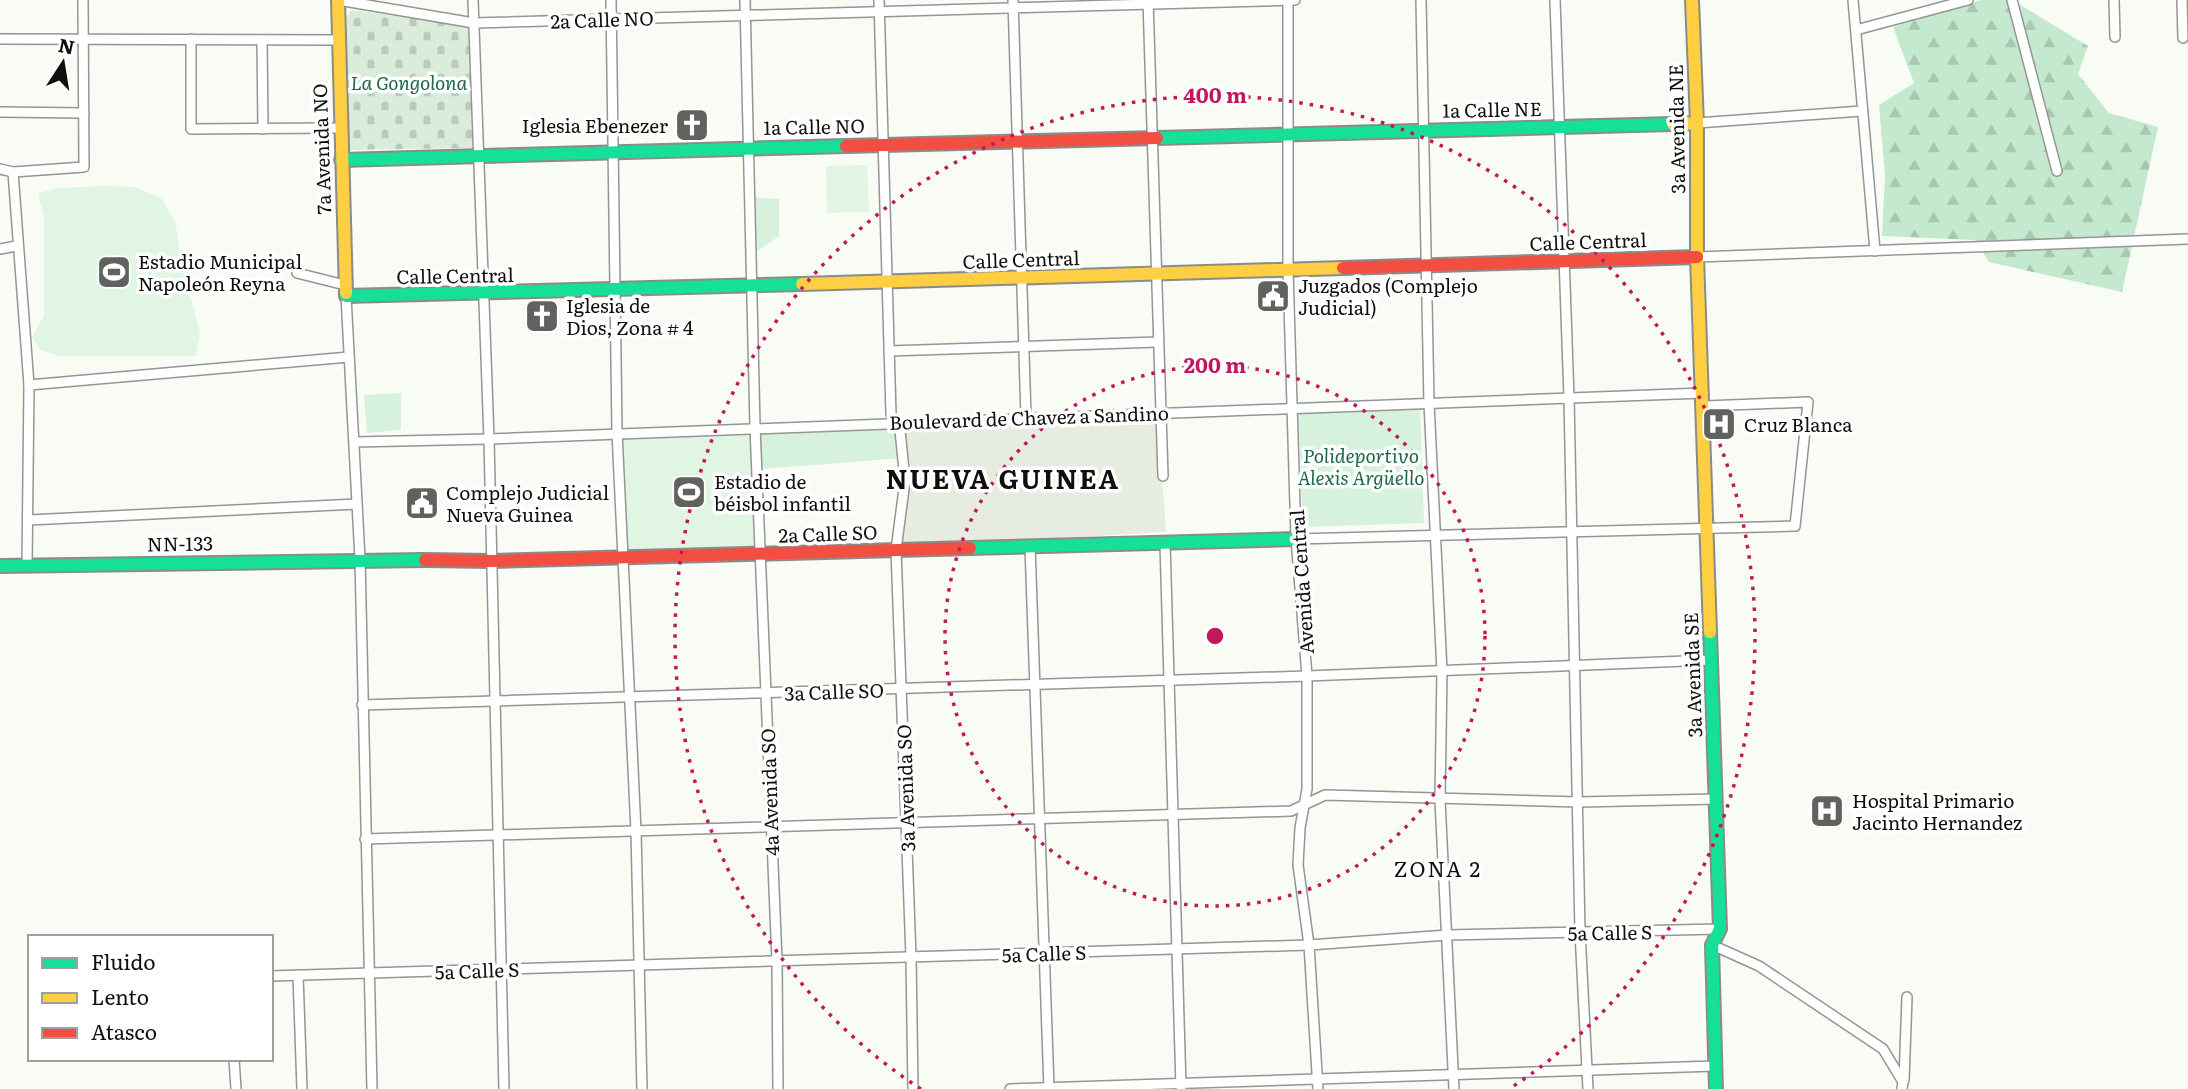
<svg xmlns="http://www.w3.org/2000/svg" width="2188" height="1089" font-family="Literata,serif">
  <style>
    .forest { fill: url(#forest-firs) }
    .cemetery { fill: url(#cemetery-stones) }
    .park { fill: #d6f2dc }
    .pitch { fill: #e0f6e2 }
    .plaza { fill: #e6ece0 }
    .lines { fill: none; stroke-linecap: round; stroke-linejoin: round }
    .street-casing { stroke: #949693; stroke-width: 12 }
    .fast-casing { stroke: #8b8c89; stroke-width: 16 }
    .slow-casing { stroke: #8b8c89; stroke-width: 16 }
    .jam-casing { stroke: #8b8c89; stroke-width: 16 }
    .street { stroke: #fefffe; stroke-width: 9 }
    .fast { stroke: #16e098; stroke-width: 12 }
    .slow { stroke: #ffcf43; stroke-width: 12 }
    .jam { stroke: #f24e42; stroke-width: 12 }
    .ring { fill: none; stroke: #c2185b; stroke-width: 3.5; stroke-dasharray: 3.5 7 }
    .labels { text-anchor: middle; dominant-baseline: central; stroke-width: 7; stroke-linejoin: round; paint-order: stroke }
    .street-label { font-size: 19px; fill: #0f0f0f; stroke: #fff }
    .park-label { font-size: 19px; font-style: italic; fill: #1f6749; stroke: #fff }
    .poi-label { font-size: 19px; fill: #0f0f0f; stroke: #fff; text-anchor: start }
    .neighbourhood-label { font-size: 21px; letter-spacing: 2px; fill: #0f0f0f; stroke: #fff }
    .district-label { font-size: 26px; font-weight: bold; letter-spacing: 2px; fill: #0f0f0f; stroke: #fff }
    .centre { fill: #c2185b; stroke: #fff; stroke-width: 3.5 }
    .ring-label { font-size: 21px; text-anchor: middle; font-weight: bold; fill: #c2185b; stroke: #fff; stroke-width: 7; stroke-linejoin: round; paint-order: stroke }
  </style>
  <defs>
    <pattern id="forest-firs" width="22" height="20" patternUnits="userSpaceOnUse" patternTransform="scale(1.75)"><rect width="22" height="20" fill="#c5e9cf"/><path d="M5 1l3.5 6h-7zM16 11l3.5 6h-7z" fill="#a8c7b1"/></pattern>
    <pattern id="cemetery-stones" width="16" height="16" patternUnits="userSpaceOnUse" patternTransform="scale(1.75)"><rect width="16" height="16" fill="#daeddb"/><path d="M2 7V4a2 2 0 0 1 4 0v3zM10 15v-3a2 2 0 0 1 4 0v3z" fill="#bacabb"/></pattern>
  </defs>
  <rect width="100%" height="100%" fill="#f8fcf5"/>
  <polygon class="forest" points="1981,0 2012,0 2088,46 2078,74 2109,113 2158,127 2122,292 1989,262 1975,240 1882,236 1885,176 1879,105 1914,83 1893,27"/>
  <polygon class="cemetery" points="351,10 466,25 469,29 475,132 472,148 349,150 345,19"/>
  <g class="park">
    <polygon points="750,197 779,199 779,236 752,255"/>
    <polygon points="401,393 401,430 367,433 364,395"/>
    <polygon points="1420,405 1424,523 1303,527 1298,409"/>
    <polygon points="888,425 896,429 903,458 761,469 760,430"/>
  </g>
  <g class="pitch">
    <polygon points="867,165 869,212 827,213 826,166"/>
    <polygon points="103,186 136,187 162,199 176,224 180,258 200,333 196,356 59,356 41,350 32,337 44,316 44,218 38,193 59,188"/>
    <polygon points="751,431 756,550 627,553 623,435"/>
  </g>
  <polygon class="plaza" points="1158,415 1166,532 899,547 909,483 904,426"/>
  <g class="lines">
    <g class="street-casing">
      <g id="street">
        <polyline points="338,0 474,23 1295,0"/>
        <polyline points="473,0 489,439 504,1089"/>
        <polyline points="611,0 617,432 636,831 642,1089"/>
        <polyline points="745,0 755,427 777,961 778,1089"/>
        <polyline points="879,0 891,414 900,430 905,481 896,550 911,957 913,1089"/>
        <polyline points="1013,0 1026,417"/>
        <polyline points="1148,0 1163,476"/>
        <polyline points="1288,0 1288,270 1296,539 1307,676 1307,789 1300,828 1298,865 1309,945 1318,1089"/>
        <polyline points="1421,0 1429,403 1442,671 1440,800 1454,1089"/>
        <polyline points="1555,0 1569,398 1580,932 1588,1089"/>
        <polyline points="1853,0 1875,251"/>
        <polyline points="2012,0 2057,171"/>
        <polyline points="2114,0 2115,37"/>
        <polyline points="2182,0 2183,38"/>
        <polyline points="1856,30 1968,0"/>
        <polyline points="0,39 337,40"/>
        <polyline points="191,39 191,129 340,128"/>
        <polyline points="262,40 263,129"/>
        <polyline points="0,112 84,113"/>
        <polyline points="1697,123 1862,111"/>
        <polyline points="0,169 13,172 84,167 83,0"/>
        <polyline points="13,172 29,385 27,566"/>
        <polyline points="0,249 16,246"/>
        <polyline points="1697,257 2188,239"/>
        <polyline points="297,273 345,285"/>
        <polyline points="346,296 360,559 372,1089"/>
        <polyline points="889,351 1158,342"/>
        <polyline points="29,385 349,357"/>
        <polyline points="354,442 489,439 1703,393"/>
        <polyline points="29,520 357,504"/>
        <polyline points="1296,539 1795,526 1808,402 1705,406"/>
        <polyline points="1165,543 1181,1087"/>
        <polyline points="1030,546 1049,1089"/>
        <polyline points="362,705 1307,676 1711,660"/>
        <polyline points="365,839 1291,811 1325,795 1579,802 1716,799"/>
        <polyline points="1712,945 1759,966 1883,1049 1903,1082 1902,1089"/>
        <polyline points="298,975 302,1089"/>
        <polyline points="271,976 1309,945 1448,935 1720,929"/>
        <polyline points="234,1059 236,1089"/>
        <polyline points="1904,1080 1907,997"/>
        <polyline points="1010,1089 1715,1066"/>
      </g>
    </g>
    <g class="fast-casing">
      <g id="fast">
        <polyline points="1157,138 1673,124"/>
        <polyline points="341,160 846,146"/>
        <polyline points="346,293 346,296 802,284"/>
        <polyline points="970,548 1296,539"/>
        <polyline points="0,566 425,560"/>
        <polyline points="1710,632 1720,929 1712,945 1716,1089"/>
      </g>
    </g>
    <g class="slow-casing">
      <g id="slow">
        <polyline points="338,0 346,293"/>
        <polyline points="1692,0 1697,123"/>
        <polyline points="1673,124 1697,123 1697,257 1710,632"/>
        <polyline points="802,284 1343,268"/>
      </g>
    </g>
    <g class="jam-casing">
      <g id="jam">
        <polyline points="846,146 1157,138"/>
        <polyline points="1343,268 1697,257"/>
        <polyline points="425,560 491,561 970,548"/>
      </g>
    </g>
    <use href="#street" class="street"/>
    <use href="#fast" class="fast"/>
    <use href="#slow" class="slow"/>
    <use href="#jam" class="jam"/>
  </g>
  <g class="ring">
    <circle cx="1215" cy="636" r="270"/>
    <path d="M921 1089A540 540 0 1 1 1509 1089"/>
  </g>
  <defs>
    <g id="church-square" transform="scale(1.75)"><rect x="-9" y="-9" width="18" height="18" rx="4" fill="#616260" stroke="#fff"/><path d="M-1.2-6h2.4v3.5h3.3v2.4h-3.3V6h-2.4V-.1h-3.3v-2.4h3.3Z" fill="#fff"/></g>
    <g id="stadium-square" transform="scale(1.75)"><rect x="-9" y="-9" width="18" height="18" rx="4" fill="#616260" stroke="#fff"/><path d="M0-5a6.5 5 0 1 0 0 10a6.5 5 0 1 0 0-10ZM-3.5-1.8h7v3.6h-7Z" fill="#fff"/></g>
    <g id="civic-square" transform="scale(1.75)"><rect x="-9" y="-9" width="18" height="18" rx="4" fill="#616260" stroke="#fff"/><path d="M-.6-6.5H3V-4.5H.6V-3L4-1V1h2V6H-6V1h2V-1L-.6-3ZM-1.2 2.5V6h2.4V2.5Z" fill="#fff"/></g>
    <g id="hospital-square" transform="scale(1.75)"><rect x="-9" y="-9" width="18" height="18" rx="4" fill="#616260" stroke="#fff"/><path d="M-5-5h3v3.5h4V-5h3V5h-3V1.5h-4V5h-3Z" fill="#fff"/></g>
  </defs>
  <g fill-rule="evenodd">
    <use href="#church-square" x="692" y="125"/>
    <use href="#stadium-square" x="114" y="272"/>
    <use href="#civic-square" x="1273" y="296"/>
    <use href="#church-square" x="542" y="316"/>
    <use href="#hospital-square" x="1719" y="424"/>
    <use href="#stadium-square" x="689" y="492"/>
    <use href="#civic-square" x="422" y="503"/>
    <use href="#hospital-square" x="1827" y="811"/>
  </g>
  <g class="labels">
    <g class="street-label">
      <text transform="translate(602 19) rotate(-2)">2a Calle NO</text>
      <text transform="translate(1492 109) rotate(-1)">1a Calle NE</text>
      <text transform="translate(814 126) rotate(-1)">1a Calle NO</text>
      <text transform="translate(1676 129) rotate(-91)">3a Avenida NE</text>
      <text transform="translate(321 149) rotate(-92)">7a Avenida NO</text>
      <text transform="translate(1588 241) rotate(-2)">Calle Central</text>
      <text transform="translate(1021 259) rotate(-2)">Calle Central</text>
      <text transform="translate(455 275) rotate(-1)">Calle Central</text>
      <text transform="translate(1029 417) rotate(-2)">Boulevard de Chavez a Sandino</text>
      <text transform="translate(828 533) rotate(-2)">2a Calle SO</text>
      <text transform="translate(180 543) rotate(-1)">NN-133</text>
      <text transform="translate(1301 582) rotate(-94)">Avenida Central</text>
      <text transform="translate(1692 675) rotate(-92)">3a Avenida SE</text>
      <text transform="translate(834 691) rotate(-2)">3a Calle SO</text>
      <text transform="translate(905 788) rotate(-92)">3a Avenida SO</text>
      <text transform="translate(769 792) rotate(-92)">4a Avenida SO</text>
      <text transform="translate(1610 932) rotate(-1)">5a Calle S</text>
      <text transform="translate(1044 953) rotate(-2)">5a Calle S</text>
      <text transform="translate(477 970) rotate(-2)">5a Calle S</text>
    </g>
    <g class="park-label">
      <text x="409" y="82">La Gongolona</text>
      <text x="1361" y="455">Polideportivo<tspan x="1361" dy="22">Alexis Argüello</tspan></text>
    </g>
    <g class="poi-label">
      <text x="668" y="125" text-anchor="end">Iglesia Ebenezer</text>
      <text x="138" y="261">Estadio Municipal<tspan x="138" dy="22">Napoleón Reyna</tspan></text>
      <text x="1298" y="285">Juzgados (Complejo<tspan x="1298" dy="22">Judicial)</tspan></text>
      <text x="566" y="305">Iglesia de<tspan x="566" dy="22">Dios, Zona # 4</tspan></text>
      <text x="1744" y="424">Cruz Blanca</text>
      <text x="714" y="481">Estadio de<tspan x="714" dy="22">béisbol infantil</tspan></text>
      <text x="446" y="492">Complejo Judicial<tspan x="446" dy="22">Nueva Guinea</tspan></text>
      <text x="1852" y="800">Hospital Primario<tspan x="1852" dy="22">Jacinto Hernandez</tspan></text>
    </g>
    <g class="neighbourhood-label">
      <text x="1438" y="867">ZONA 2</text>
    </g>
    <g class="district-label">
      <text x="1003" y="477">NUEVA GUINEA</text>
    </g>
  </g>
  <circle cx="1215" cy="636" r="10" class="centre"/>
  <g class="ring-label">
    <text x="1215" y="103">400 m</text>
    <text x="1215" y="373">200 m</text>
  </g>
  <rect x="28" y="935" width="245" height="126" fill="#ffffff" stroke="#9f9f9f" stroke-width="2"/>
  <rect x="42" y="958" width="35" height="10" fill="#16e098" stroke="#9f9f9f" stroke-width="2"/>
  <text x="91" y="970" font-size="21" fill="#0f0f0f">Fluido</text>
  <rect x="42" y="993" width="35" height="10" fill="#ffcf43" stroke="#9f9f9f" stroke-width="2"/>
  <text x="91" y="1005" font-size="21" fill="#0f0f0f">Lento</text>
  <rect x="42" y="1028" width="35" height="10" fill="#f24e42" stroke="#9f9f9f" stroke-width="2"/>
  <text x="91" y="1040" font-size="21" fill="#0f0f0f">Atasco</text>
  <g transform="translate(63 63) rotate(12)" stroke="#ffffff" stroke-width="5" paint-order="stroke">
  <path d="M0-5L12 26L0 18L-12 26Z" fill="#0f0f0f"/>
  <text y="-10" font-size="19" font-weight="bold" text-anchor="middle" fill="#0f0f0f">N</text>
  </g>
</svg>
